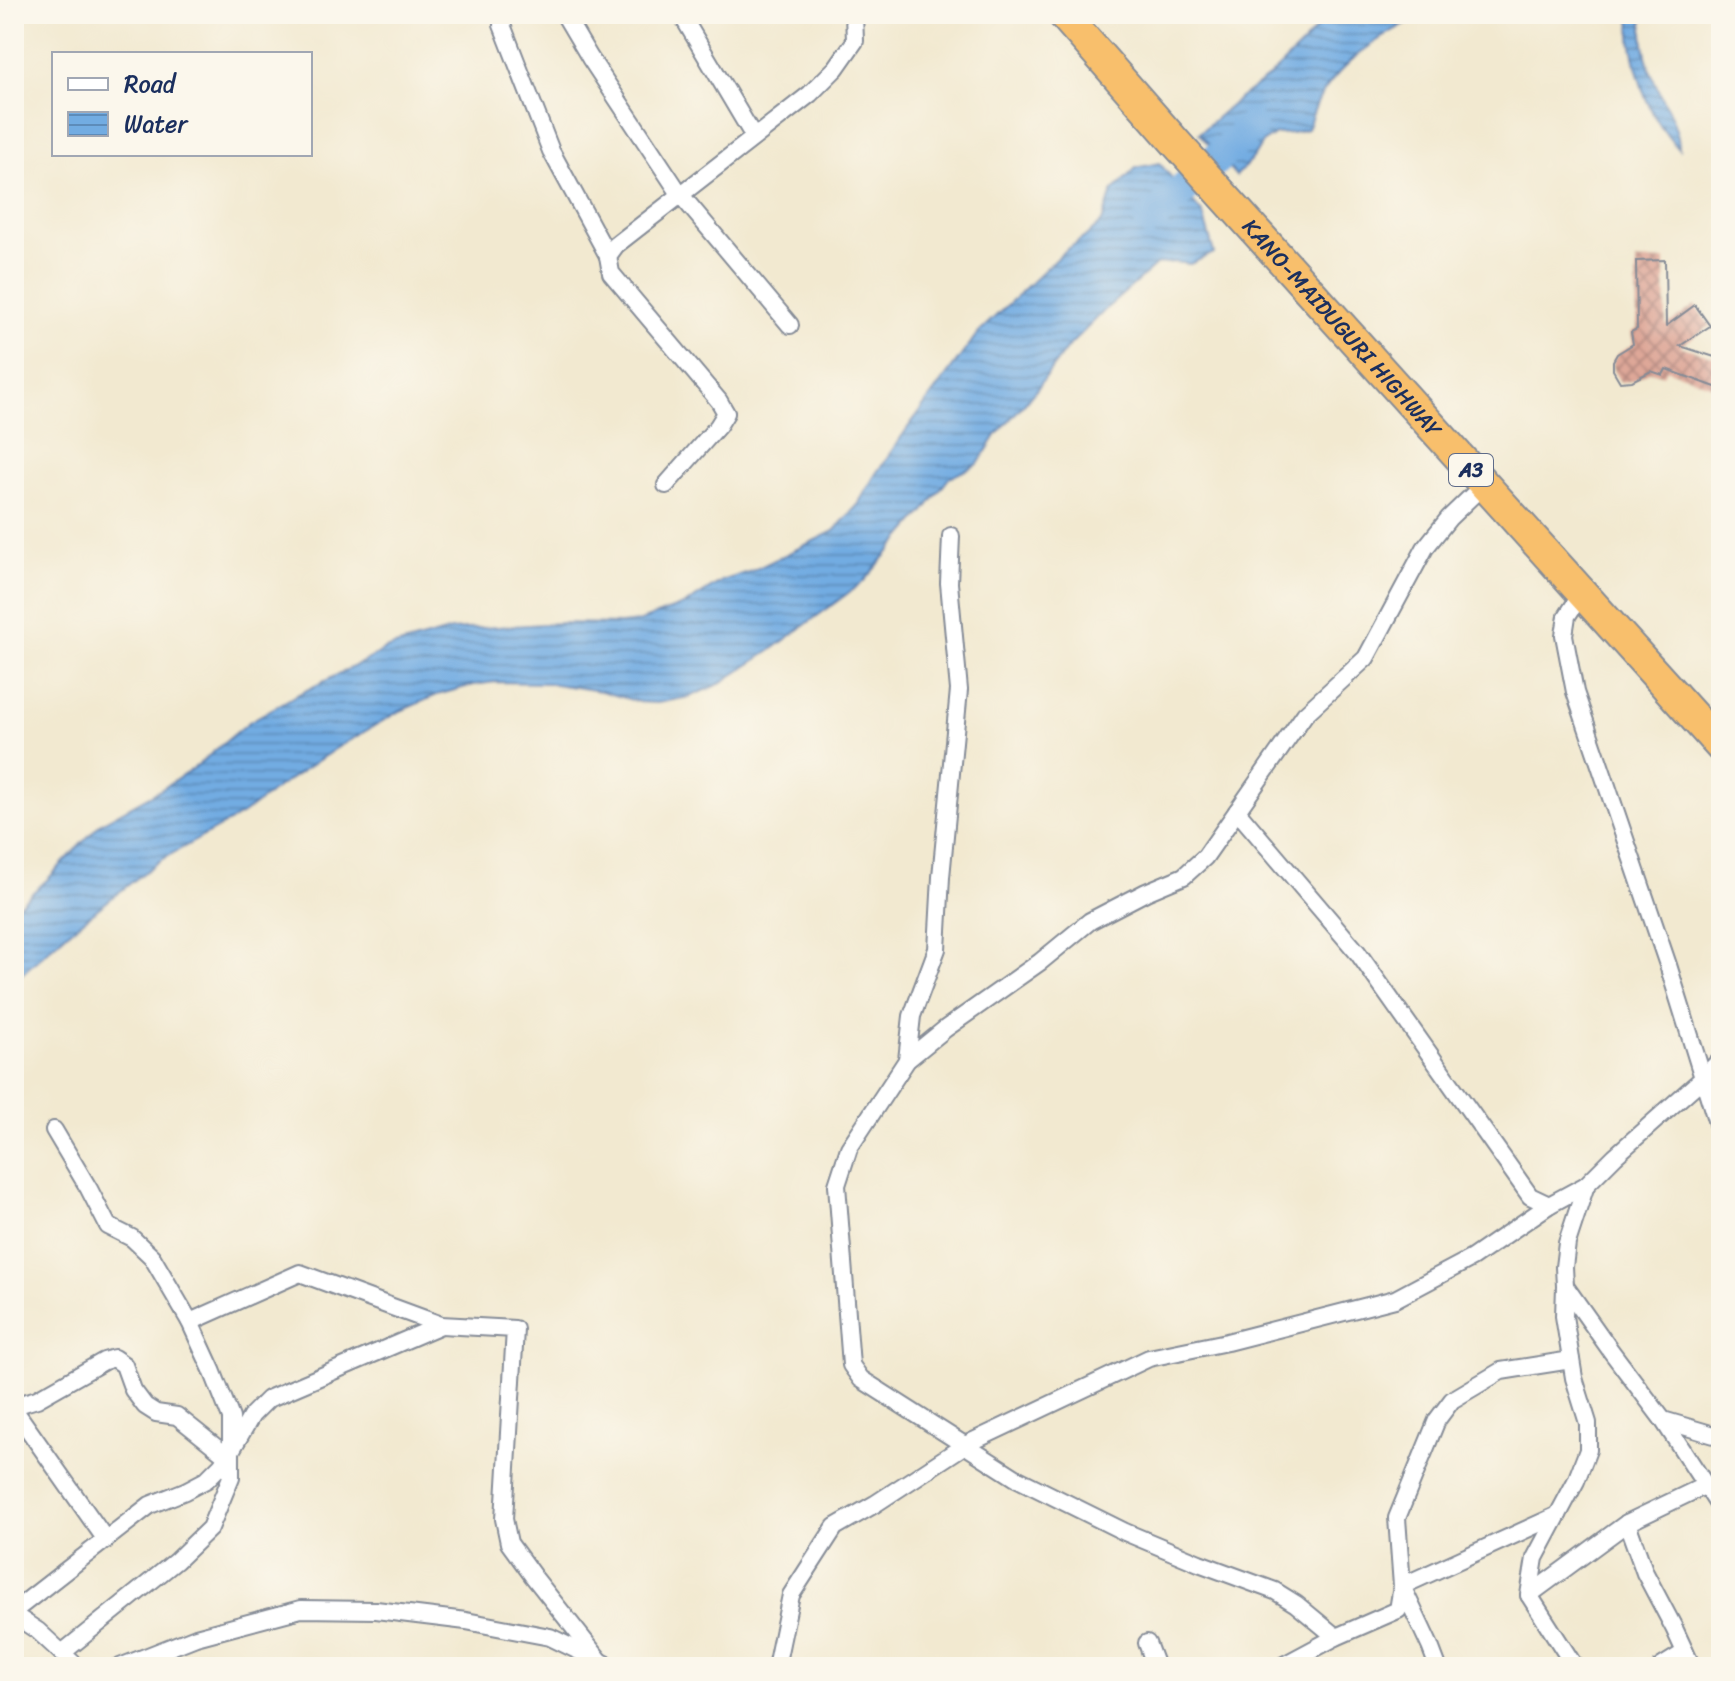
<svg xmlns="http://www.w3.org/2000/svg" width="1735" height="1681" font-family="Sriracha,sans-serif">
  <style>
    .water { fill: url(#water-rules); stroke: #466ea0; stroke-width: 2 }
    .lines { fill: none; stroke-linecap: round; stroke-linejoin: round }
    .river { stroke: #72ace2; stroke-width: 32 }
    .building { fill: url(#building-cross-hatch) }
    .street-casing { stroke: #868c97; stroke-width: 20 }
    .highway-casing { stroke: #868c97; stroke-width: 34 }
    .street { stroke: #fff; stroke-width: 16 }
    .highway { stroke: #f8bf6c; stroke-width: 30 }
    .labels { text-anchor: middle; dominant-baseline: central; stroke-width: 6; stroke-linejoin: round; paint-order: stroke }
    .shield { fill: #fbf7ec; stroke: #5e6b89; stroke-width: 2 }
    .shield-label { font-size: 20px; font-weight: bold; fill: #1b2f5e }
    .street-label { font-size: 22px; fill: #1b2f5e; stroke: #fbf7ec }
  </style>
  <defs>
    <pattern id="water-rules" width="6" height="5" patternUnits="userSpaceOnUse" patternTransform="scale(2)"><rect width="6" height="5" fill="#72ace2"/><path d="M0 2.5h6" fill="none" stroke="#5d8cba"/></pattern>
    <pattern id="building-cross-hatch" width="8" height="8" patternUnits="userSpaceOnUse" patternTransform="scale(2)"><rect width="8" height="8" fill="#dea798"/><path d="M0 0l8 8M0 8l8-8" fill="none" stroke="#b3887f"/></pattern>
  </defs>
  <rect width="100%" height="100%" fill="#fbf7ec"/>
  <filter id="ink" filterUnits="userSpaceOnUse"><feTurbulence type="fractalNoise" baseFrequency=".0125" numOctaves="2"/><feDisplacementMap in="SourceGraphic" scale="16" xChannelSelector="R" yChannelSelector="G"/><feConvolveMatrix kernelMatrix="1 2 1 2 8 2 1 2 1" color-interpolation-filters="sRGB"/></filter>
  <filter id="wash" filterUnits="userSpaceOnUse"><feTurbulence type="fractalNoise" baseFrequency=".006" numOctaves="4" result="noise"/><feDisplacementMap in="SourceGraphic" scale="32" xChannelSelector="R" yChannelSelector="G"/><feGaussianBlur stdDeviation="1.8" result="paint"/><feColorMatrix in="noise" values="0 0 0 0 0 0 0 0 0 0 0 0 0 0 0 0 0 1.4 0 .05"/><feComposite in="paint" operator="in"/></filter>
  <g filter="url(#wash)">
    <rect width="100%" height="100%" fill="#f2e9d0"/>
    <g class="water">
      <path d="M1328,14H1425C1386,32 1346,57 1322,94C1315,104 1312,118 1307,129L1292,133L1276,134L1262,143L1253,158L1236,176L1199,133L1236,101L1270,76L1305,42Z"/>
      <path d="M1628,14H1643C1642,36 1644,57 1653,77C1662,101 1679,124 1679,149C1650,120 1639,85 1632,45C1630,35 1633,24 1628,14Z"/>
      <polygon points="1159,163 1203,214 1214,253 1190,264 1174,262 1157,264 1107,308 1066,349 1036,390 997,434 978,464 949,478 925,510 863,582 770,651 719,684 689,697 657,703 639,702 601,691 548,683 495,682 473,685 437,695 398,712 335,749 277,788 243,814 159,861 68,932 14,981 14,909 48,879 101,823 162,789 194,768 249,722 295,696 371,658 385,649 452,630 560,623 621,624 638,622 686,604 722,581 752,571 834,531 857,506 875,475 909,426 978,333 1061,254 1089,234 1102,222 1112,192 1136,168"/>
    </g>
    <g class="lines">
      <polyline class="river" points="1150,220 1251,127"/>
    </g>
    <g id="blocks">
      <polygon class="building" points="1665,260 1666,326 1695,305 1710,326 1680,346 1721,359 1721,389 1666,369 1663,375 1651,371 1632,381 1620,382 1613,370 1613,361 1617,354 1633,344 1631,332 1637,329 1636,261"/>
    </g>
  </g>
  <g filter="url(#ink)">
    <use href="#blocks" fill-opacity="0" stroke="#868c97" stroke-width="2"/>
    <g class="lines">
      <g class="street-casing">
        <g id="street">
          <polyline points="564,14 590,58 680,194 790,325"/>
          <polyline points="681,14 754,137"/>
          <polyline points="502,25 551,151 608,256"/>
          <polyline points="666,485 718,426 726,413 719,401 611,273 608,256 616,245 810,94 836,68 855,41 854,14"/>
          <polyline points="1582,593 1567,616 1564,635 1575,692 1668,965 1721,1136"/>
          <polyline points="1237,811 1358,953 1530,1196 1549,1205"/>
          <polyline points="907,1060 912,1016 937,949 941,877 959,690 949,583 951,536"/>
          <polyline points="54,1130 89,1189 108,1226 132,1238 152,1257 190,1322 212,1370 231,1418 231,1477 210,1528 176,1561 62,1653"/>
          <polyline points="1565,1286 1611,1351 1663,1420 1721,1509"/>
          <polyline points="190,1322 300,1273 441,1325 515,1329 504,1519 509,1543 533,1576 601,1662"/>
          <polyline points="14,1403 17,1405 37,1399 104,1361 114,1358 124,1365 133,1390 145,1406 156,1413 177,1416 227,1456"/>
          <polyline points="14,1409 106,1540"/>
          <polyline points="1663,1420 1721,1437"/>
          <polyline points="1558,1515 1402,1586 1397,1518 1437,1420 1452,1400 1501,1371 1571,1360"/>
          <polyline points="1627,1523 1645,1573 1674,1628 1692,1667"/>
          <polyline points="1529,1595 1627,1523 1706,1485"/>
          <polyline points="14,1611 150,1505 185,1491 206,1480 221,1465 231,1451 252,1415 268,1399 441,1325"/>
          <polyline points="14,1615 38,1631 77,1667"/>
          <polyline points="1336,1637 1296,1604 1275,1591 1199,1563 1125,1532 1016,1478 861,1379 851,1365 837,1185 849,1148 907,1060 945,1029 1040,962 1090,921 1146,892 1184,876 1205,857 1305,714 1366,658 1425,548 1449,518 1475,493 1487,487"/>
          <polyline points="1147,1643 1156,1667"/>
          <polyline points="120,1667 196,1637 301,1609 376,1610 466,1621 550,1637 612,1667"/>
          <polyline points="776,1667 791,1595 835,1527 875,1504 965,1445 1149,1358 1227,1342 1395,1299 1472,1258 1549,1205 1586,1185 1615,1156 1702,1079 1721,1059"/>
          <polyline points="1280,1667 1336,1637 1398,1610 1402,1586 1430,1646 1438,1667"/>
          <polyline points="1575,1667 1529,1595 1535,1558 1576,1481 1588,1450 1588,1423 1574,1378 1564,1316 1565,1286 1564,1267 1567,1243 1586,1185"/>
          <polyline points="1661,1667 1685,1652"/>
        </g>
      </g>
      <g class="highway-casing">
        <g id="highway">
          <path id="s1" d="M1063,14L1177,144L1721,747"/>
        </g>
      </g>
      <use href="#street" class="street"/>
      <use href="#highway" class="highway"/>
    </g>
  </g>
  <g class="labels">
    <rect class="shield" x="1449" y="454" width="44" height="32" rx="6"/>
    <g class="shield-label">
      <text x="1471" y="470">A3</text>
    </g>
    <g class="street-label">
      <text stroke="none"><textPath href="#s1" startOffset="420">KANO-MAIDUGURI HIGHWAY</textPath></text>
    </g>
  </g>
  <rect width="1735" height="1681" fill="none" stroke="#fbf7ec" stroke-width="48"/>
  <rect x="52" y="52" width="260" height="104" fill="#fbf7ec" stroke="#a1a7b3" stroke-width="2"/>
  <rect x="68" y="78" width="40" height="12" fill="#ffffff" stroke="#a1a7b3" stroke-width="2"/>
  <text x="124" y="92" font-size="24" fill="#1b2f5e">Road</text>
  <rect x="68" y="112" width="40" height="24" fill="url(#water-rules)" stroke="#a1a7b3" stroke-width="2"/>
  <text x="124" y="132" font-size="24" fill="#1b2f5e">Water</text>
</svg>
